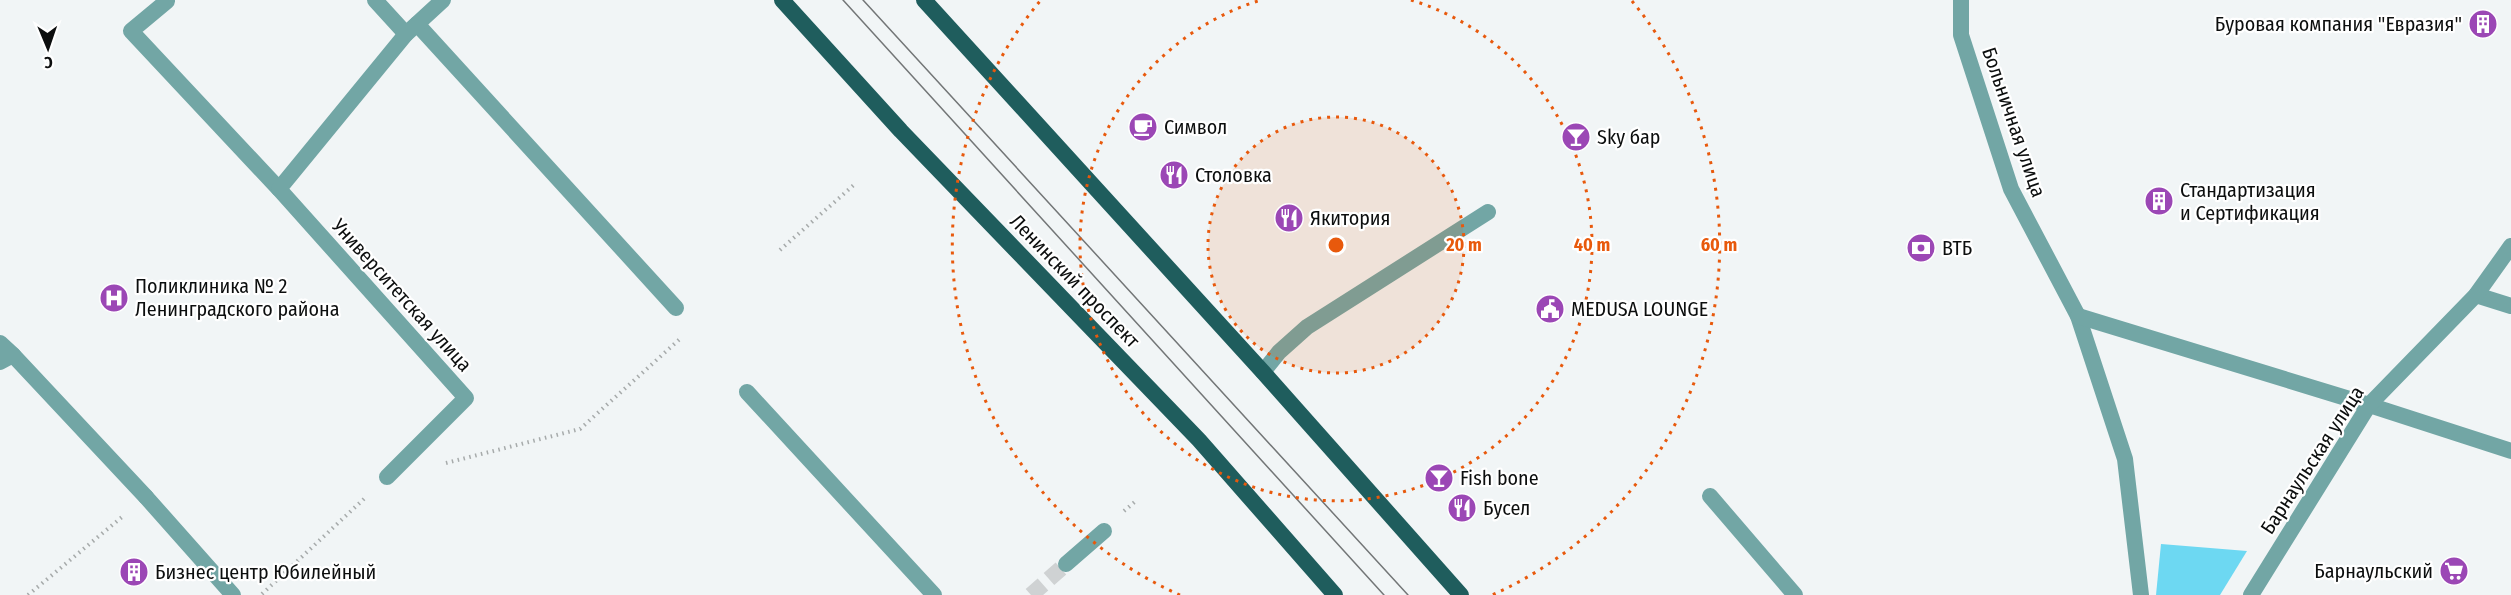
<svg xmlns="http://www.w3.org/2000/svg" width="2511" height="595" font-family="'Fira Sans Condensed',sans-serif">
  <style>
    .green { fill: #6dd8f2 }
    .lines { fill: none; stroke-linecap: round; stroke-linejoin: round }
    .minor-tunnel { stroke: #cfd2d3; stroke-width: 16; stroke-dasharray: 16 8; stroke-linecap: butt }
    .path { stroke: #a7abab; stroke-width: 4; stroke-dasharray: 1.5 4.5; stroke-linecap: butt }
    .service { stroke: #72a6a5; stroke-width: 16 }
    .pedestrian { stroke: #72a6a5; stroke-width: 16 }
    .minor { stroke: #72a6a5; stroke-width: 16 }
    .primary { stroke: #1f5d5d; stroke-width: 16 }
    .tram { stroke: #737677; stroke-width: 1.5 }
    .ring { fill: none; stroke: #e8590c; stroke-width: 3; stroke-dasharray: 3 6 }
    .labels { text-anchor: middle; dominant-baseline: central; stroke-width: 4.5; stroke-linejoin: round; paint-order: stroke }
    .poi-label { font-size: 20px; fill: #0c0e0e; stroke: #fff; text-anchor: start }
    .street-label { font-size: 20px; fill: #0c0e0e; stroke: #fff }
    .centre { fill: #e8590c; stroke: #fff; stroke-width: 3 }
    .ring-label { font-size: 18px; text-anchor: middle; font-weight: bold; fill: #e8590c; stroke: #fff; stroke-width: 4.5; stroke-linejoin: round; paint-order: stroke }
  </style>
  <rect width="100%" height="100%" fill="#f1f5f6"/>
  <polygon class="green" points="2161,544 2247,551 2220,595 2156,595"/>
  <g class="lines">
    <polyline class="minor-tunnel" points="1031,595 1066,564"/>
    <g class="path">
      <polyline points="780,250 855,184"/>
      <polyline points="446,463 580,429 681,338"/>
      <polyline points="1124,511 1137,500"/>
      <polyline points="262,594 366,497"/>
      <polyline points="28,595 122,517"/>
    </g>
    <g class="service">
      <polyline points="167,1 131,31 279,189"/>
      <polyline points="13,355 146,497"/>
      <polyline points="1263,372 1279,352 1307,327 1488,212"/>
      <polyline points="2369,405 2511,451"/>
      <polyline points="1710,496 1795,595"/>
    </g>
    <polyline class="pedestrian" points="146,497 233,595"/>
    <g class="minor">
      <polyline points="375,0 406,34"/>
      <polyline points="1961,0 1961,35 2011,189 2078,316 2125,459 2141,595"/>
      <polyline points="417,24 676,308"/>
      <polyline points="2476,295 2511,306"/>
      <polyline points="2078,316 2369,405"/>
      <polyline points="0,343 13,355 0,362"/>
      <polyline points="747,392 934,595"/>
      <polyline points="387,477 466,398 279,189 406,34 443,0"/>
      <polyline points="1066,564 1104,531"/>
      <polyline points="2251,595 2369,405 2476,295 2511,246"/>
    </g>
    <g class="primary">
      <polyline points="782,0 901,131 1199,440 1335,595"/>
      <polyline points="924,0 1263,372 1461,595"/>
    </g>
    <g class="tram">
      <polyline points="843,0 1384,595"/>
      <polyline points="863,0 1408,595"/>
    </g>
  </g>
  <circle cx="1336" cy="245" r="128" fill="#e8590c" fill-opacity=".12"/>
  <g class="ring">
    <circle cx="1336" cy="245" r="128"/>
    <path d="M1411 0A256 256 0 1 1 1261 0"/>
    <path d="M1180 595A383 383 0 0 1 1040 1M1632 1A383 383 0 0 1 1492 595"/>
  </g>
  <defs>
    <g id="building-disc" transform="scale(1.5)"><circle r="9.5" fill="#9b47b5" stroke="#fff"/><path d="M-4-6H4V6H1V3H-1V6H-4ZM-2.5-4.3h1.7v1.8h-1.7ZM.8-4.3h1.7v1.8H.8ZM-2.5-1h1.7V.8h-1.7ZM.8-1h1.7V.8H.8Z" fill="#fff"/></g>
    <g id="cafe-disc" transform="scale(1.5)"><circle r="9.5" fill="#9b47b5" stroke="#fff"/><path d="M-5.5-4.5H6V0H3Q3 3.5 0 3.5H-2.5Q-5.5 3.5-5.5 0ZM3-3.2v2h1.7v-2ZM-6 4.5H4V6H-6Z" fill="#fff"/></g>
    <g id="bar-disc" transform="scale(1.5)"><circle r="9.5" fill="#9b47b5" stroke="#fff"/><path d="M-6-5H6L.8 .8V4.5H3.5V6h-7V4.5H-.8V.8Z" fill="#fff"/></g>
    <g id="restaurant-disc" transform="scale(1.5)"><circle r="9.5" fill="#9b47b5" stroke="#fff"/><path d="M-5-6h1v4h1v-4h1v4h1v-4h1v5L-1.5 .5V6h-2V.5L-5-1ZM5-6V6H3V1.5H1.5Q1.5-4 5-6Z" fill="#fff"/></g>
    <g id="bank-disc" transform="scale(1.5)"><circle r="9.5" fill="#9b47b5" stroke="#fff"/><path d="M-6-4H6V4H-6ZM0-2.3a2.3 2.3 0 1 0 0 4.6a2.3 2.3 0 1 0 0-4.6Z" fill="#fff"/></g>
    <g id="hospital-disc" transform="scale(1.5)"><circle r="9.5" fill="#9b47b5" stroke="#fff"/><path d="M-5-5h3v3.5h4V-5h3V5h-3V1.5h-4V5h-3Z" fill="#fff"/></g>
    <g id="civic-disc" transform="scale(1.5)"><circle r="9.5" fill="#9b47b5" stroke="#fff"/><path d="M-.6-6.5H3V-4.5H.6V-3L4-1V1h2V6H-6V1h2V-1L-.6-3ZM-1.2 2.5V6h2.4V2.5Z" fill="#fff"/></g>
    <g id="supermarket-disc" transform="scale(1.5)"><circle r="9.5" fill="#9b47b5" stroke="#fff"/><path d="M-6-5.5h2.5l.6 2H6L4.5 2H-2.5L-4.4-4H-6ZM-1.5 3.2a1.3 1.3 0 1 0 .1 0ZM3 3.2a1.3 1.3 0 1 0 .1 0Z" fill="#fff"/></g>
  </defs>
  <g fill-rule="evenodd">
    <use href="#building-disc" x="2483" y="24"/>
    <use href="#cafe-disc" x="1143" y="127"/>
    <use href="#bar-disc" x="1576" y="137"/>
    <use href="#restaurant-disc" x="1174" y="175"/>
    <use href="#building-disc" x="2159" y="201"/>
    <use href="#restaurant-disc" x="1289" y="218"/>
    <use href="#bank-disc" x="1921" y="248"/>
    <use href="#hospital-disc" x="114" y="298"/>
    <use href="#civic-disc" x="1550" y="309"/>
    <use href="#bar-disc" x="1439" y="478"/>
    <use href="#restaurant-disc" x="1462" y="508"/>
    <use href="#supermarket-disc" x="2454" y="571"/>
    <use href="#building-disc" x="134" y="572"/>
  </g>
  <g class="labels">
    <g class="poi-label">
      <text x="2462" y="24" text-anchor="end">Буровая компания "Евразия"</text>
      <text x="1164" y="127">Символ</text>
      <text x="1597" y="137">Sky бар</text>
      <text x="1195" y="175">Столовка</text>
      <text x="2180" y="190">Стандартизация<tspan x="2180" dy="23">и Сертификация</tspan></text>
      <text x="1310" y="218">Якитория</text>
      <text x="1942" y="248">ВТБ</text>
      <text x="135" y="286">Поликлиника № 2<tspan x="135" dy="23">Ленинградского района</tspan></text>
      <text x="1571" y="309">MEDUSA LOUNGE</text>
      <text x="1460" y="478">Fish bone</text>
      <text x="1483" y="508">Бусел</text>
      <text x="2433" y="571" text-anchor="end">Барнаульский</text>
      <text x="155" y="572">Бизнес центр Юбилейный</text>
    </g>
    <g class="street-label">
      <text transform="translate(2014 122) rotate(71)">Больничная улица</text>
      <text transform="translate(1075 281) rotate(46)">Ленинский проспект</text>
      <text transform="translate(402 295) rotate(48)">Университетская улица</text>
      <text transform="translate(2312 460) rotate(-57)">Барнаульская улица</text>
    </g>
  </g>
  <circle cx="1336" cy="245" r="9" class="centre"/>
  <g class="ring-label">
    <text x="1464" y="251">20 m</text>
    <text x="1592" y="251">40 m</text>
    <text x="1719" y="251">60 m</text>
  </g>
  <g transform="translate(48 48) rotate(178)" stroke="#ffffff" stroke-width="4.5" paint-order="stroke">
  <path d="M0-4.5L10 22L0 15L-10 22Z" fill="#0c0e0e"/>
  <text y="-9" font-size="16" font-weight="bold" text-anchor="middle" fill="#0c0e0e">С</text>
  </g>
</svg>
